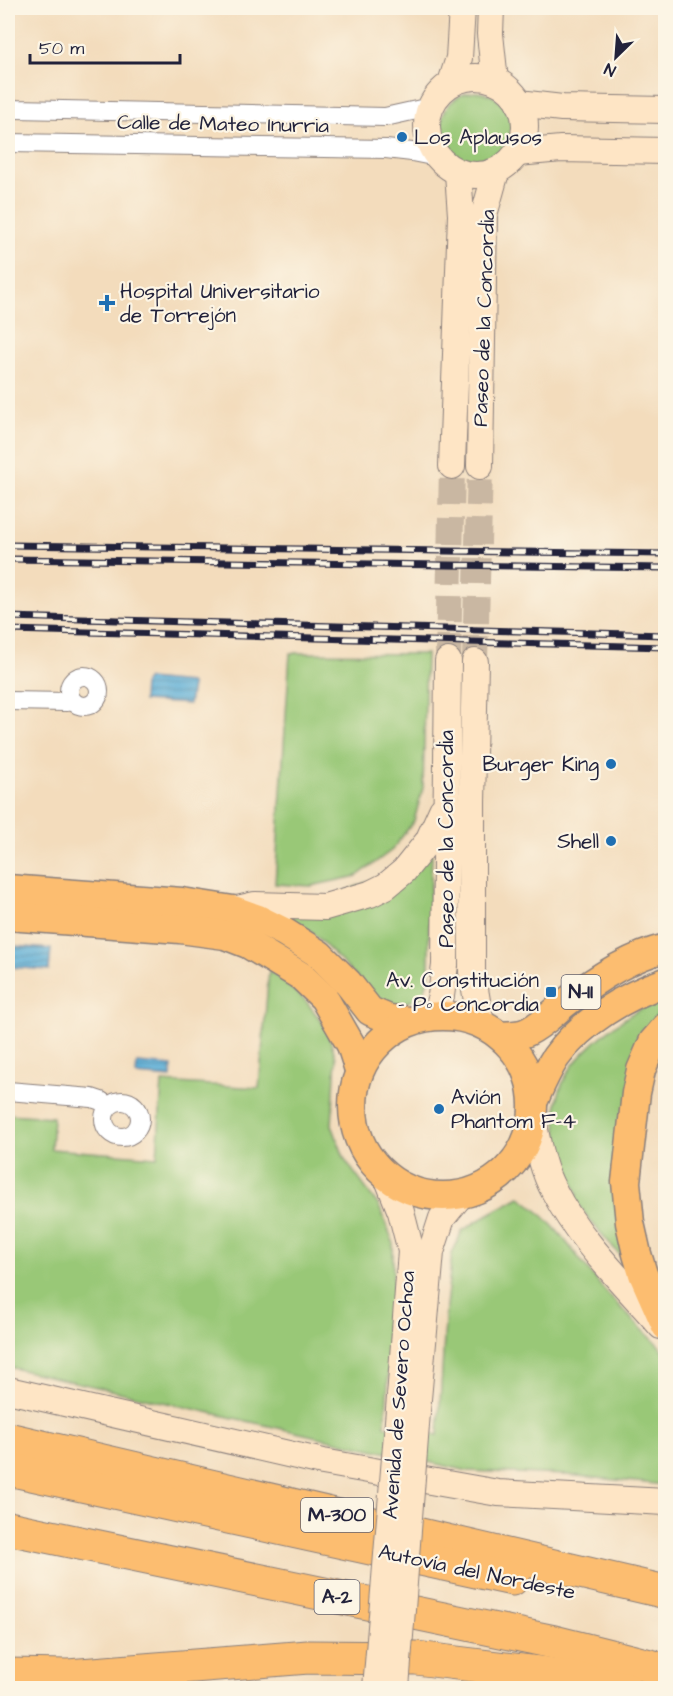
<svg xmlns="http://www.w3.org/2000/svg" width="673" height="1696" font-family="'Architects Daughter',sans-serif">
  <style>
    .green { fill: #99c877; stroke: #5e7559; stroke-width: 1.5 }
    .water { fill: url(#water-rules); stroke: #3f6889; stroke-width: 1.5 }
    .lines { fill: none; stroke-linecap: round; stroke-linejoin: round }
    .secondary-tunnel { stroke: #c9b7a2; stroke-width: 26; stroke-dasharray: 26 13; stroke-linecap: butt }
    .street-casing { stroke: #8a7f7c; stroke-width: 20 }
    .secondary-casing { stroke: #8a7f7c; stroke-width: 28 }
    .primary-casing { stroke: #8a7f7c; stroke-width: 31 }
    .highway-casing { stroke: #8a7f7c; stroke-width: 35 }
    .street { stroke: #fff; stroke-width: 18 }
    .secondary { stroke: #fee5c5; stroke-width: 26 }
    .primary { stroke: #fcbd6f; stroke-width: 28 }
    .highway { stroke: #fcbd6f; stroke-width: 33 }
    .rail-casing { stroke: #22223b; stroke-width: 7 }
    .rail { stroke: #fcf5e5; stroke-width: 4.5; stroke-dasharray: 14; stroke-linecap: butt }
    .secondary-bridge-casing { stroke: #8a7f7c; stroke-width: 28; stroke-linecap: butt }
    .secondary-bridge { stroke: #fee5c5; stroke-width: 26 }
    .poi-dot { fill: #1f6fb2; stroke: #fcf5e5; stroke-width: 2 }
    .labels { text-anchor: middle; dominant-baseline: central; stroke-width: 4.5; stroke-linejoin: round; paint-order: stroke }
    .shield { fill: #fcf5e5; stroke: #63616e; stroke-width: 1.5 }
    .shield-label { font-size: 20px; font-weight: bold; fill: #22223b }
    .street-label { font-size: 21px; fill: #22223b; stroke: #fcf5e5 }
    .poi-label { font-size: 21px; fill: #22223b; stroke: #fcf5e5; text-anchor: start }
  </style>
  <defs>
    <pattern id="water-rules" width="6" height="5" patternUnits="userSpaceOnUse" patternTransform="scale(1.5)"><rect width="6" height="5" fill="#5caed7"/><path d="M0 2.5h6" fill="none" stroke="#4c8db0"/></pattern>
  </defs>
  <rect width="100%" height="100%" fill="#fcf5e5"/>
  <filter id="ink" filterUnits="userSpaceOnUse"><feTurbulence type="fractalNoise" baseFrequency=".0167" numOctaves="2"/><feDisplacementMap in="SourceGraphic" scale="12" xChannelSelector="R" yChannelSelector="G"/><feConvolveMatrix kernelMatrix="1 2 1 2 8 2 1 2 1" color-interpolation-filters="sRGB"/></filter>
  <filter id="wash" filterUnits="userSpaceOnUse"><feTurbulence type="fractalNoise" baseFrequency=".008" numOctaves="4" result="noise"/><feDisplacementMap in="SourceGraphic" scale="24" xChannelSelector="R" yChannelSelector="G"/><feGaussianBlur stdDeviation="1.35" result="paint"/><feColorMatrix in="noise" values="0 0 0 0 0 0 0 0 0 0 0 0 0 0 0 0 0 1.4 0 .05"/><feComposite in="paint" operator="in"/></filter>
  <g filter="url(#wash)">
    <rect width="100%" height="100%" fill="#f3dcbc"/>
    <g class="green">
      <circle cx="476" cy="127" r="35"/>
      <polygon points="290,653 426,654 423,788 414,821 392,850 357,876 311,886 275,884"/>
      <polygon points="432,854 429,929 429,977 422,998 397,1005 384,1005 316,936 288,916"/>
      <path d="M269,970L305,1000L326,1027L336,1058L332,1125L345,1160L379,1206L393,1242V1311L385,1426L438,1435L446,1306L452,1254L462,1231L487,1215L520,1197C554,1220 575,1255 601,1286C620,1309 644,1330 665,1352V1485L567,1475L468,1471L8,1367V1114L53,1117L51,1149L157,1157L162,1082L259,1088Z"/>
      <path d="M665,997V1006L659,1012L647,1029L625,1261L593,1224L573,1198L578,1195C561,1153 542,1110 571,1068C577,1058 587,1050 596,1041C616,1023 640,1007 665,997Z"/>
    </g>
    <g class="water">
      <polygon points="147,679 190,683 192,685 189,704 143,701 144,683"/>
      <polygon points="12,946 51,949 49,970 10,967"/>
      <polygon points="137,1063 172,1066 171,1078 136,1075"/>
    </g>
  </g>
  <g filter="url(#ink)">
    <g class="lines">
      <g class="secondary-tunnel">
        <polyline points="448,661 452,466"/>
        <polyline points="475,662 480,466"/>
      </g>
      <g class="street-casing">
        <g id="street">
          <polyline points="8,108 16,109 385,117 430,107"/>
          <polyline points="8,143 386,149 412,152 437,157"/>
          <circle cx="84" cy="691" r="15"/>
          <polyline points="8,701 67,702 72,700"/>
          <polyline points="8,1091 92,1098 101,1101 108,1106"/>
          <circle cx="122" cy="1119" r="18"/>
        </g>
      </g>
      <g class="secondary-casing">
        <g id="secondary">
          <polyline points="491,8 490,34 495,81"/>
          <circle cx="476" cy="126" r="49"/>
          <polyline points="451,83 459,58 462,8"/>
          <polyline points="519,103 562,108 666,110"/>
          <polyline points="518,153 561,149 666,151"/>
          <polyline points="452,466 461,215 458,173"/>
          <polyline points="480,466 484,215 496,172"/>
          <polyline points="475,662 472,803 472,972 481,1024"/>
          <polyline points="233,910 255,905 325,907 370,894 386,886 404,871 428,841 442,810"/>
          <polyline points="435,1016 441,996 445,965 448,661"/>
          <path d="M533,1120C538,1145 542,1169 554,1191C580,1242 624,1283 661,1326"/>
          <polyline points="387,1177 401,1212 411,1251 400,1397"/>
          <polyline points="8,1390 323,1462 498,1493 666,1502"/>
          <polyline points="418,1399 431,1252 442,1218 460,1196"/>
        </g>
      </g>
      <g class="primary-casing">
        <g id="primary">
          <polyline points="8,889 182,902 233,910 258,919 284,932 319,954 348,983 370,1011 389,1019 411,1021"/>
          <polyline points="8,916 180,929 225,935 248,944 301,976 324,998 351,1045 359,1070"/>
          <circle cx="443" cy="1106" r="90"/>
          <polyline points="666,1027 653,1042 641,1070 636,1093 626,1182 630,1223 637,1254 643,1274 666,1326"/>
          <path d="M500,1036C509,1035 520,1036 527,1032C542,1025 552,1014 564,1004C594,980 629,957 666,948"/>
          <path d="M535,1098C541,1084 547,1070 556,1057C582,1021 625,996 666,982"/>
        </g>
      </g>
      <g class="highway-casing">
        <g id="highway">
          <polyline points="8,1439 666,1592"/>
          <polyline points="8,1469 512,1579"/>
          <polyline points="8,1528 554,1642 666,1670"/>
          <polyline points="8,1675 68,1676 308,1657 416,1658 547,1674 624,1688"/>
        </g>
      </g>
      <use href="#street" class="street"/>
      <use href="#secondary" class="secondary"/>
      <use href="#primary" class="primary"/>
      <use href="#highway" class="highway"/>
      <g class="rail-casing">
        <g id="rail">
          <polyline points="8,545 666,554"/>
          <polyline points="8,559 666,568"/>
          <polyline points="8,617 666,635"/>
          <polyline points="8,630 666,647"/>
        </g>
      </g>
      <use href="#rail" class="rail"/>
      <g class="secondary-bridge-casing">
        <g id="secondary-bridge">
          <polyline points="376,1688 400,1397"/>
          <polyline points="396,1688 418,1399"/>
        </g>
      </g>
      <use href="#secondary-bridge" class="secondary-bridge"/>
    </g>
  </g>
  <g class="poi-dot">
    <circle cx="402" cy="137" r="6"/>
    <path d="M104 294h6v6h6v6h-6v6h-6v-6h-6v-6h6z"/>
    <circle cx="611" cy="764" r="6"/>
    <circle cx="611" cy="841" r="6"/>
    <rect x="545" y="986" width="12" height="12" rx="3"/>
    <circle cx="439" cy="1109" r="6"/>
  </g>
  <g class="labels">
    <g class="shield">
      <rect x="561.5" y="975" width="39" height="34" rx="4.5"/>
      <rect x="301" y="1498" width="72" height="34" rx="4.5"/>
      <rect x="314.5" y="1580" width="45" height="34" rx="4.5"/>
    </g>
    <g class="shield-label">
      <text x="581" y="992">N-II</text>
      <text x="337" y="1515">M-300</text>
      <text x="337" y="1597">A-2</text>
    </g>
    <g class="street-label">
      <text transform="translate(223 124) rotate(1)">Calle de Mateo Inurria</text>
      <text transform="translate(484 318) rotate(-88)">Paseo de la Concordia</text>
      <text transform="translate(446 839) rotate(-90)">Paseo de la Concordia</text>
      <text transform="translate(399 1395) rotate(-86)">Avenida de Severo Ochoa</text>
      <text transform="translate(477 1572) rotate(12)">Autovía del Nordeste</text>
    </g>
    <g class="poi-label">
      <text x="414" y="137">Los Aplausos</text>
      <text x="120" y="291">Hospital Universitario<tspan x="120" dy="24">de Torrejón</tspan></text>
      <text x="599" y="764" text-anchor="end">Burger King</text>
      <text x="599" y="841" text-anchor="end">Shell</text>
      <text x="539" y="980" text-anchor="end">Av. Constitución<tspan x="539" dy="24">- Pº Concordia</tspan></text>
      <text x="451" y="1097">Avión<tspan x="451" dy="24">Phantom F-4</tspan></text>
    </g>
  </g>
  <rect width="673" height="1696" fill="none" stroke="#fcf5e5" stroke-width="30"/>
  <g transform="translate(616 57) rotate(205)" stroke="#fcf5e5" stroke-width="4.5" paint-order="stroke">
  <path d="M0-4.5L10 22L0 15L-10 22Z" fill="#22223b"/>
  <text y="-9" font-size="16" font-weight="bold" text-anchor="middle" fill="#22223b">N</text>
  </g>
  <path d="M30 54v9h150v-9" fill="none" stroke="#22223b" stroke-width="3"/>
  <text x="39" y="54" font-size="18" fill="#22223b" stroke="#fcf5e5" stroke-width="4.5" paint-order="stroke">50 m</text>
</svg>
